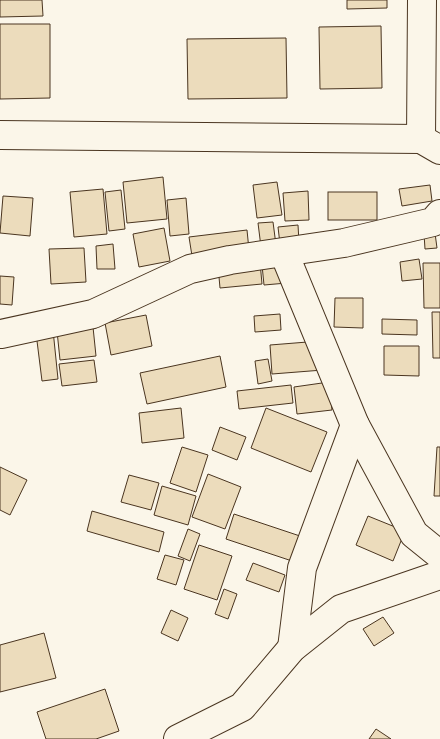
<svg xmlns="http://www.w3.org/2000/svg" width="440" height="739" font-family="'Alegreya Sans',sans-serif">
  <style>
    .building { fill: #ecdcbc; stroke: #4a3520 }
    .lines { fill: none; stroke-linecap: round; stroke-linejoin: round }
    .minor-casing { stroke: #4a3520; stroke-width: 30 }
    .minor { stroke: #fbf6e9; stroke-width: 28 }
  </style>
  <rect width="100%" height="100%" fill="#fbf6e9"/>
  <g class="building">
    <polygon points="0,0 42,0 43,16 0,17"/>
    <polygon points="347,0 387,0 387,8 347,9"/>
    <polygon points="0,24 50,24 50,98 0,99"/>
    <polygon points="381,26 382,88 320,89 319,27"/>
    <polygon points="286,38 287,98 188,99 187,39"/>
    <polygon points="163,177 167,219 127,223 123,182"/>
    <polygon points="277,182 282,215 257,218 253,185"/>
    <polygon points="430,185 432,201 402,206 399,189"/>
    <polygon points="103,189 107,234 74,237 70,192"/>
    <polygon points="121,190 125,229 109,231 105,192"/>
    <polygon points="308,191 309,220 285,221 283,193"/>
    <rect x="328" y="192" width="49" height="28"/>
    <polygon points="3,196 33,198 30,236 0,233"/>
    <polygon points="186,198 189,234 170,236 167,200"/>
    <polygon points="273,222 276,245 261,247 258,223"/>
    <polygon points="298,225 299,242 280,244 278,227"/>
    <polygon points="164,228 170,261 139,267 133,234"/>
    <polygon points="247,230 249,250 192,256 189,237"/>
    <polygon points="435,233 437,248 425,249 424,234"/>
    <polygon points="113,244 115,269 97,269 96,246"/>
    <polygon points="84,248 86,282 51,284 49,249"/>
    <polygon points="419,259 422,279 402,281 400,262"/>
    <polygon points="260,262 262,284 220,288 218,266"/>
    <polygon points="285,263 287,283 264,285 262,265"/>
    <polygon points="423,263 440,263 440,308 424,308"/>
    <polygon points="0,276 14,277 12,305 0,304"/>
    <polygon points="335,298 363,298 363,328 334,327"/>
    <polygon points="432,312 440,312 440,358 433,358"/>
    <polygon points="280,314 281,330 255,332 254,316"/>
    <polygon points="146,315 152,346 111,355 105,323"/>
    <polygon points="382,319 417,320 417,335 382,334"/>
    <polygon points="93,327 96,356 60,360 57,331"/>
    <polygon points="53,330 58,379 42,381 36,333"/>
    <polygon points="320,341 323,370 272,374 270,345"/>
    <polygon points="384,346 419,346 419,376 384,375"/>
    <polygon points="220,356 226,387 147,404 140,373"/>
    <polygon points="268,359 272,381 258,384 255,361"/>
    <polygon points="94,360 97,382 62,386 59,364"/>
    <polygon points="329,382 332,410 297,414 294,387"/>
    <polygon points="291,385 293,403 239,409 237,391"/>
    <polygon points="181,408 184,438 142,443 139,413"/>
    <polygon points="266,408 327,432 311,472 251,448"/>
    <polygon points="220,427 246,437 237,460 212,450"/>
    <polygon points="182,447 208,455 196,492 170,483"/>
    <polygon points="437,447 440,447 440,496 434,496"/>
    <polygon points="0,467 27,480 10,515 0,510"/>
    <polygon points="208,474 241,487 225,529 192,517"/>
    <polygon points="129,475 159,483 151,510 121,502"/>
    <polygon points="162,486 196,496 188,525 154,515"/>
    <polygon points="92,511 164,532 159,552 87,531"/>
    <polygon points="234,514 300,536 292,561 226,539"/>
    <polygon points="368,516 405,531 393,561 356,545"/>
    <polygon points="188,529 200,534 190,561 178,556"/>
    <polygon points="199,545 232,556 217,600 184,589"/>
    <polygon points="165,555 184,560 176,585 157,579"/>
    <polygon points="253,563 285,575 279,592 246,580"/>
    <polygon points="224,589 237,594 228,619 215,614"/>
    <polygon points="171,610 188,618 178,641 161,633"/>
    <polygon points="383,617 394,633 374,646 363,629"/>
    <polygon points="44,633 56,678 0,692 0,645"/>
    <polygon points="105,689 119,731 96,739 46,739 37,712"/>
    <polygon points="376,729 391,739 369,739"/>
  </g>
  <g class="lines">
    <g class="minor-casing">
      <g id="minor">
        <polyline points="0,135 421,139 440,150"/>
        <polyline points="421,139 422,0"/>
        <polyline points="284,253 355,425 302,568 292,648"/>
        <polyline points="1,334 93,314 190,269 230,260 344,243 433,222 440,214"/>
        <polyline points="355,425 414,534 440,555"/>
        <polyline points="178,739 242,707 292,648 341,609 440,575"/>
      </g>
    </g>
    <use href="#minor" class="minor"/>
  </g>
</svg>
